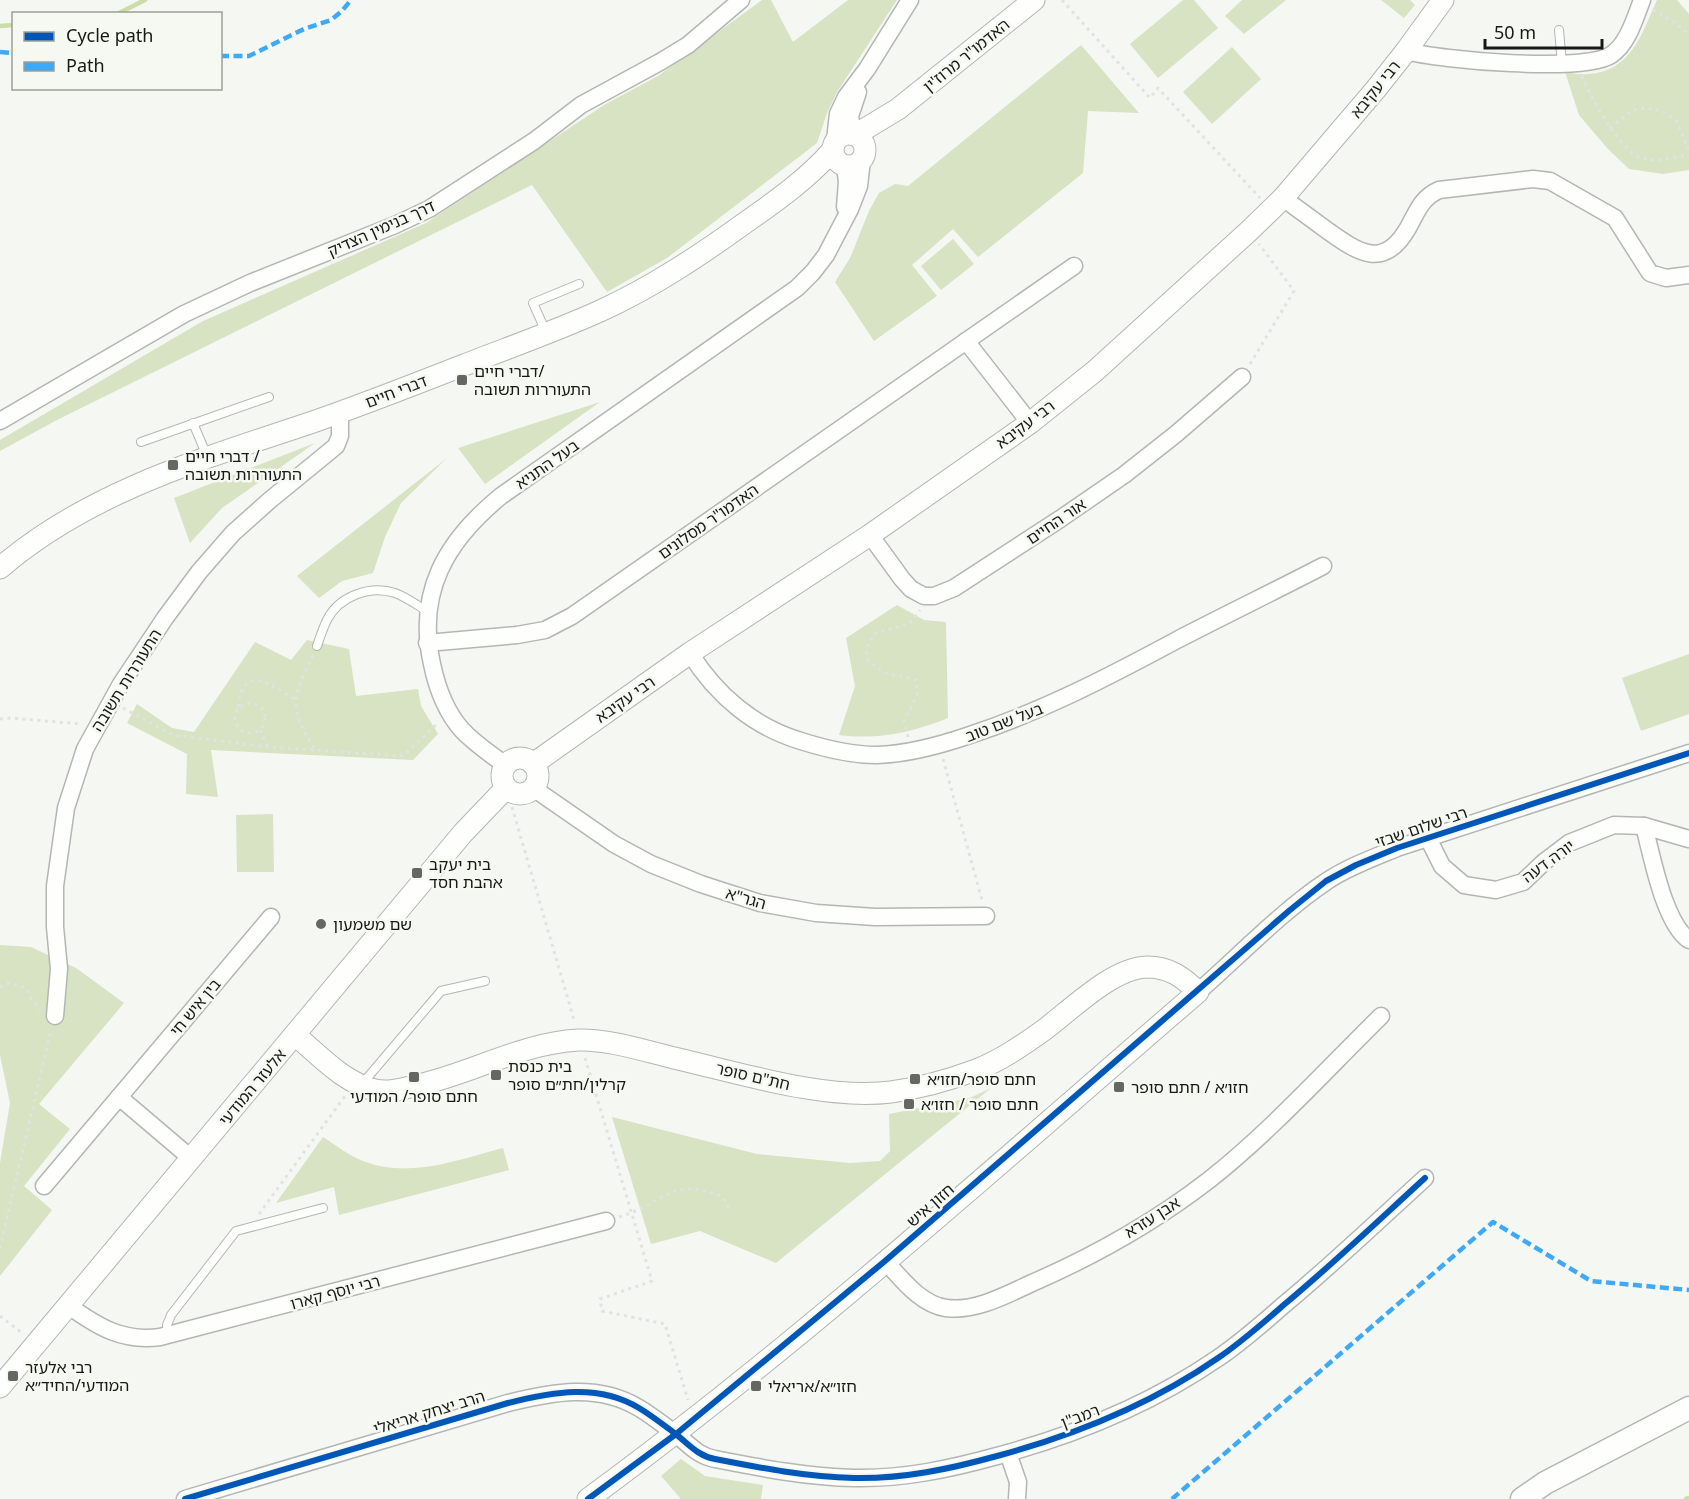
<svg xmlns="http://www.w3.org/2000/svg" width="1689" height="1499" font-family="'Noto Sans','Noto Sans Hebrew',sans-serif">
  <style>
    .green { fill: #d7e3c2 }
    .lines { fill: none; stroke-linecap: round; stroke-linejoin: round }
    .stream { stroke: #cadea5; stroke-width: 4.5 }
    .service-casing { stroke: #b4b6b3; stroke-width: 10 }
    .minor-casing { stroke: #b4b6b3; stroke-width: 19 }
    .tertiary-casing { stroke: #b4b6b3; stroke-width: 23 }
    .secondary-casing { stroke: #b4b6b3; stroke-width: 25 }
    .path { stroke: #e1e2e1; stroke-width: 3; stroke-dasharray: 3 4.5; stroke-linecap: butt }
    .service { stroke: #fefefd; stroke-width: 8 }
    .minor { stroke: #fefefd; stroke-width: 16 }
    .tertiary { stroke: #fefefd; stroke-width: 21 }
    .secondary { stroke: #fefefd; stroke-width: 22 }
    .quiet { stroke: #3fa9f5; stroke-width: 4.5; stroke-dasharray: 9 4.5; stroke-linecap: butt }
    .cycleway-casing { stroke: #f6f9f1; stroke-width: 10 }
    .cycleway { stroke: #0057b8; stroke-width: 6 }
    .poi-dot { fill: #656763; stroke: #f6f9f1; stroke-width: 2 }
    .labels { text-anchor: middle; dominant-baseline: central; stroke-width: 5; stroke-linejoin: round; paint-order: stroke }
    .street-label { font-size: 16px; fill: #181916; stroke: #f6f9f1 }
    .poi-label { font-size: 16px; fill: #181916; stroke: #f6f9f1; text-anchor: start }
  </style>
  <rect width="100%" height="100%" fill="#f5f7f3"/>
  <g class="green">
    <polygon points="762,0 771,0 793,42 848,0 897,0 837,92 827,113 817,143 667,258 607,292 532,185 57,420 0,451 0,440 203,321 426,223 604,105 658,76"/>
    <polygon points="1183,0 1194,0 1218,28 1158,78 1130,44"/>
    <polygon points="1242,0 1286,0 1244,34 1225,16"/>
    <polygon points="1381,0 1410,0 1415,5 1404,18"/>
    <path d="M1657,0H1677L1689,14V170L1663,174L1629,169L1608,149L1579,115L1565,72C1572,73 1581,75 1588,74C1631,72 1642,33 1657,0Z"/>
    <polygon points="1081,45 1139,113 1088,111 1083,173 978,257 953,229 912,265 937,296 874,341 835,282 850,258 869,211 879,193 895,184 908,186"/>
    <polygon points="1232,47 1261,79 1212,124 1183,92"/>
    <polygon points="953,239 974,264 941,290 921,266"/>
    <polygon points="600,402 485,484 458,448"/>
    <polygon points="315,443 222,508 190,543 174,498"/>
    <polygon points="447,458 401,503 385,537 373,573 342,581 319,598 297,576"/>
    <path d="M897,605L924,620L946,622L948,718C911,733 878,740 839,735L855,686L846,638Z"/>
    <polygon points="307,640 349,649 356,696 418,689 421,706 438,734 413,760 211,750 218,797 186,794 187,754 127,723 137,704 172,728 194,732 255,642 291,660"/>
    <polygon points="1689,654 1689,714 1641,731 1622,678"/>
    <polygon points="273,814 274,872 237,872 236,815"/>
    <polygon points="0,945 31,947 76,968 124,1003 39,1104 70,1129 24,1186 52,1210 0,1276 0,1163 10,1103 0,1055"/>
    <polygon points="991,1088 776,1263 700,1231 651,1244 612,1117 757,1154 850,1163 880,1161 890,1151 889,1114 970,1098"/>
    <path d="M323,1137C336,1145 349,1156 363,1161C410,1179 457,1160 503,1148L509,1170L339,1215L334,1187L276,1203Z"/>
    <polygon points="681,1459 705,1476 763,1485 761,1499 681,1499 661,1476"/>
  </g>
  <g class="lines">
    <g class="stream">
      <polyline points="117,14 145,0"/>
      <polyline points="0,26 14,25"/>
      <polyline points="1686,1499 1689,1498"/>
    </g>
    <g class="service-casing">
      <g id="service">
        <polyline points="1559,30 1562,64"/>
        <polyline points="546,332 533,303 579,284"/>
        <polyline points="193,423 207,456"/>
        <polyline points="141,442 269,397"/>
        <path d="M317,646C320,637 323,628 327,620C339,596 370,585 395,593C406,597 417,605 427,611"/>
        <polyline points="362,1084 441,991 485,981"/>
        <polyline points="168,1335 167,1325 171,1315 236,1231 323,1208"/>
      </g>
    </g>
    <g class="minor-casing">
      <g id="minor">
        <path d="M1406,51C1440,60 1584,73 1611,55C1628,44 1635,18 1642,0"/>
        <polyline points="853,134 850,116 858,92"/>
        <polyline points="835,140 838,114 846,97 867,69 910,0"/>
        <polyline points="845,166 847,182 845,207"/>
        <path d="M1283,198C1298,209 1313,220 1328,231C1359,253 1384,270 1408,228C1417,212 1421,198 1439,190L1533,179L1550,181L1615,218L1650,273L1666,278L1689,275"/>
        <polyline points="966,341 1030,423"/>
        <polyline points="0,421 184,314 250,283 395,225 429,209 534,141 581,105 660,62 688,45 741,0"/>
        <polyline points="870,535 902,579 911,589 924,596 934,596 954,588 1060,519 1124,475 1176,434 1242,377"/>
        <polyline points="427,643 517,635 545,630 572,616 1074,266"/>
        <path d="M690,653C716,695 754,727 801,741C826,749 851,755 877,755C909,754 941,745 970,735C1043,711 1110,676 1177,640C1225,615 1275,591 1323,566"/>
        <path d="M505,765C491,754 475,744 462,730C446,712 437,688 432,664C416,592 446,541 501,496L797,288L813,272L826,255L850,209L859,186L862,160"/>
        <polyline points="533,788 614,844 651,864 701,884 760,903 816,913 875,917 986,916"/>
        <path d="M1644,826C1652,856 1664,923 1689,940"/>
        <polyline points="1428,838 1442,866 1464,885 1496,890 1523,882 1544,862 1569,843 1614,825 1644,826 1689,839"/>
        <path d="M1198,992C1239,956 1282,911 1327,881C1348,867 1373,858 1397,848L1689,753"/>
        <polyline points="55,1016 59,969 55,927 55,886 66,808 85,749 121,684 165,618 199,572 233,533 270,500 336,446 340,436 340,413"/>
        <polyline points="119,1097 192,1159"/>
        <polyline points="44,1186 271,917"/>
        <path d="M885,1261C902,1279 920,1304 946,1308C975,1312 1006,1295 1032,1283C1094,1256 1156,1221 1209,1180C1270,1132 1326,1070 1381,1016"/>
        <path d="M69,1306C98,1327 123,1342 160,1337L606,1221"/>
        <polyline points="1008,1453 1018,1482 1017,1499"/>
        <path d="M185,1499L508,1403C552,1392 598,1383 639,1408C651,1415 662,1424 673,1432C687,1442 697,1456 715,1459C761,1468 807,1477 854,1478C903,1479 950,1469 997,1456C1075,1435 1150,1405 1218,1358C1242,1342 1264,1322 1286,1303C1334,1263 1379,1220 1425,1178"/>
      </g>
    </g>
    <g class="tertiary-casing">
      <g id="tertiary">
        <circle cx="849" cy="150" r="16"/>
        <polyline points="855,135 898,109 1034,0"/>
        <path d="M0,568C88,492 202,459 310,423C362,405 413,385 464,365C510,347 556,331 600,311C653,287 702,254 749,220C779,199 808,178 832,151"/>
        <circle cx="520" cy="776" r="18"/>
        <polyline points="533,764 690,653 870,535 1030,423 1095,371 1249,231 1283,198 1376,89 1406,51 1443,0"/>
        <path d="M295,1035C319,1055 344,1083 375,1090C388,1093 402,1089 414,1086C469,1075 521,1043 578,1040C608,1039 645,1051 674,1058C740,1073 824,1100 891,1092C920,1088 949,1080 976,1070C1000,1061 1023,1045 1044,1030C1071,1010 1112,968 1147,967C1169,967 1183,977 1198,992C998,1164 801,1343 588,1499"/>
        <polyline points="0,1387 463,833 506,788"/>
      </g>
    </g>
    <g class="secondary-casing">
      <polyline id="secondary" points="1522,1499 1545,1483 1689,1408"/>
    </g>
    <g class="path">
      <polyline points="1062,0 1150,98 1158,88 1260,198"/>
      <polyline points="1653,10 1675,23 1689,34"/>
      <path d="M1582,76C1590,96 1620,152 1642,158C1657,162 1674,157 1689,155"/>
      <polyline points="1610,128 1633,110 1646,108 1662,111 1676,120 1689,151"/>
      <polyline points="1250,364 1294,291 1259,244"/>
      <path d="M313,655C291,700 289,707 315,750"/>
      <circle cx="250" cy="718" r="15"/>
      <path d="M238,707C243,661 272,686 296,700"/>
      <polyline points="123,708 173,735 269,747 403,756 438,723"/>
      <polyline points="0,719 11,718 81,724"/>
      <polyline points="260,730 268,747"/>
      <path d="M908,737L904,721L917,696L916,680C891,671 887,681 866,657L868,645L874,634L909,624L920,610"/>
      <polyline points="943,759 982,900"/>
      <polyline points="512,807 575,1023"/>
      <polyline points="0,987 9,983 26,988 31,998 40,1010"/>
      <polyline points="585,1058 652,1281 600,1299 602,1311 665,1324 688,1400"/>
      <polyline points="259,1214 345,1096"/>
      <path d="M619,1217C664,1204 671,1175 723,1197L730,1210"/>
      <polyline points="0,1248 51,1030"/>
      <polyline points="0,1316 22,1333"/>
    </g>
    <use href="#service" class="service"/>
    <use href="#minor" class="minor"/>
    <use href="#tertiary" class="tertiary"/>
    <use href="#secondary" class="secondary"/>
    <g class="quiet">
      <polyline points="0,52 14,53"/>
      <polyline points="220,56 249,56 304,29 331,20 342,11 351,0"/>
      <polyline points="1172,1499 1493,1222 1591,1281 1689,1290"/>
    </g>
    <g class="cycleway-casing">
      <g id="cycleway">
        <path d="M185,1499L508,1403C552,1392 598,1383 639,1408C651,1415 662,1424 673,1432C687,1442 697,1456 715,1459C761,1468 807,1477 854,1478C903,1479 950,1469 997,1456C1075,1435 1150,1405 1218,1358C1242,1342 1264,1322 1286,1303C1334,1263 1379,1220 1425,1178"/>
        <polyline points="588,1499 676,1434 885,1261 1290,910 1326,881 1356,865 1397,848 1689,753"/>
      </g>
    </g>
    <use href="#cycleway" class="cycleway"/>
  </g>
  <g class="poi-dot">
    <rect x="456" y="374" width="12" height="12" rx="3"/>
    <rect x="167" y="459" width="12" height="12" rx="3"/>
    <rect x="411" y="867" width="12" height="12" rx="3"/>
    <circle cx="321" cy="924" r="6"/>
    <rect x="490" y="1069" width="12" height="12" rx="3"/>
    <rect x="408" y="1071" width="12" height="12" rx="3"/>
    <rect x="909" y="1073" width="12" height="12" rx="3"/>
    <rect x="1113" y="1081" width="12" height="12" rx="3"/>
    <rect x="903" y="1098" width="12" height="12" rx="3"/>
    <rect x="7" y="1370" width="12" height="12" rx="3"/>
    <rect x="750" y="1380" width="12" height="12" rx="3"/>
  </g>
  <g class="labels">
    <g class="street-label">
      <text transform="translate(966 55) rotate(-39)">האדמו"ר מרוז'ין</text>
      <text transform="translate(1375 89) rotate(-51)">רבי עקיבא</text>
      <text transform="translate(381 228) rotate(-24)">דרך בנימין הצדיק</text>
      <text transform="translate(396 391) rotate(-21)">דברי חיים</text>
      <text transform="translate(1025 424) rotate(-37)">רבי עקיבא</text>
      <text transform="translate(547 464) rotate(-35)">בעל התניא</text>
      <text transform="translate(708 521) rotate(-35)">האדמו"ר מסלונים</text>
      <text transform="translate(1056 521) rotate(-34)">אור החיים</text>
      <text transform="translate(126 680) rotate(-58)">התעוררות תשובה</text>
      <text transform="translate(625 699) rotate(-35)">רבי עקיבא</text>
      <text transform="translate(1004 722) rotate(-21)">בעל שם טוב</text>
      <text transform="translate(1421 827) rotate(-19)">רבי שלום שבזי</text>
      <text transform="translate(1548 861) rotate(-36)">יורה דעה</text>
      <text transform="translate(746 898) rotate(16)">הגר"א</text>
      <text transform="translate(195 1007) rotate(-50)">בין איש חי</text>
      <text transform="translate(753 1076) rotate(13)">חת"ם סופר</text>
      <text transform="translate(252 1087) rotate(-50)">אלעזר המודעי</text>
      <text transform="translate(930 1205) rotate(-41)">חזון איש</text>
      <text transform="translate(1152 1217) rotate(-32)">אבן עזרא</text>
      <text transform="translate(335 1292) rotate(-15)">רבי יוסף קארו</text>
      <text transform="translate(429 1412) rotate(-17)">הרב יצחק אריאלי</text>
      <text transform="translate(1080 1416) rotate(-21)">רמב"ן</text>
    </g>
    <g class="poi-label">
      <text x="474" y="371">דברי חיים/<tspan x="474" dy="18">התעוררות תשובה</tspan></text>
      <text x="185" y="456">דברי חיים /<tspan x="185" dy="18">התעוררות תשובה</tspan></text>
      <text x="429" y="864">בית יעקב<tspan x="429" dy="18">אהבת חסד</tspan></text>
      <text x="333" y="924">שם משמעון</text>
      <text x="508" y="1066">בית כנסת<tspan x="508" dy="18">קרלין/חת״ם סופר</tspan></text>
      <text x="927" y="1079">חתם סופר/חזו׳א</text>
      <text x="1131" y="1087">חזו׳א / חתם סופר</text>
      <text x="414" y="1096" text-anchor="middle">חתם סופר/ המודעי</text>
      <text x="921" y="1104">חתם סופר / חזו׳א</text>
      <text x="25" y="1367">רבי אלעזר<tspan x="25" dy="18">המודעי/החיד״א</tspan></text>
      <text x="768" y="1386">חזו״א/אריאלי</text>
    </g>
  </g>
  <rect x="12" y="12" width="210" height="78" fill="#f6f9f1" stroke="#9d9f99" stroke-width="1.5"/>
  <rect x="24" y="32" width="30" height="9" fill="#0057b8" stroke="#9d9f99" stroke-width="1.5"/>
  <text x="66" y="42" font-size="18" fill="#181916">Cycle path</text>
  <rect x="24" y="62" width="30" height="9" fill="#3fa9f5" stroke="#9d9f99" stroke-width="1.5"/>
  <text x="66" y="72" font-size="18" fill="#181916">Path</text>
  <path d="M1485 39v9h117v-9" fill="none" stroke="#181916" stroke-width="3"/>
  <text x="1494" y="39" font-size="18" fill="#181916" stroke="#f6f9f1" stroke-width="4.5" paint-order="stroke">50 m</text>
</svg>
